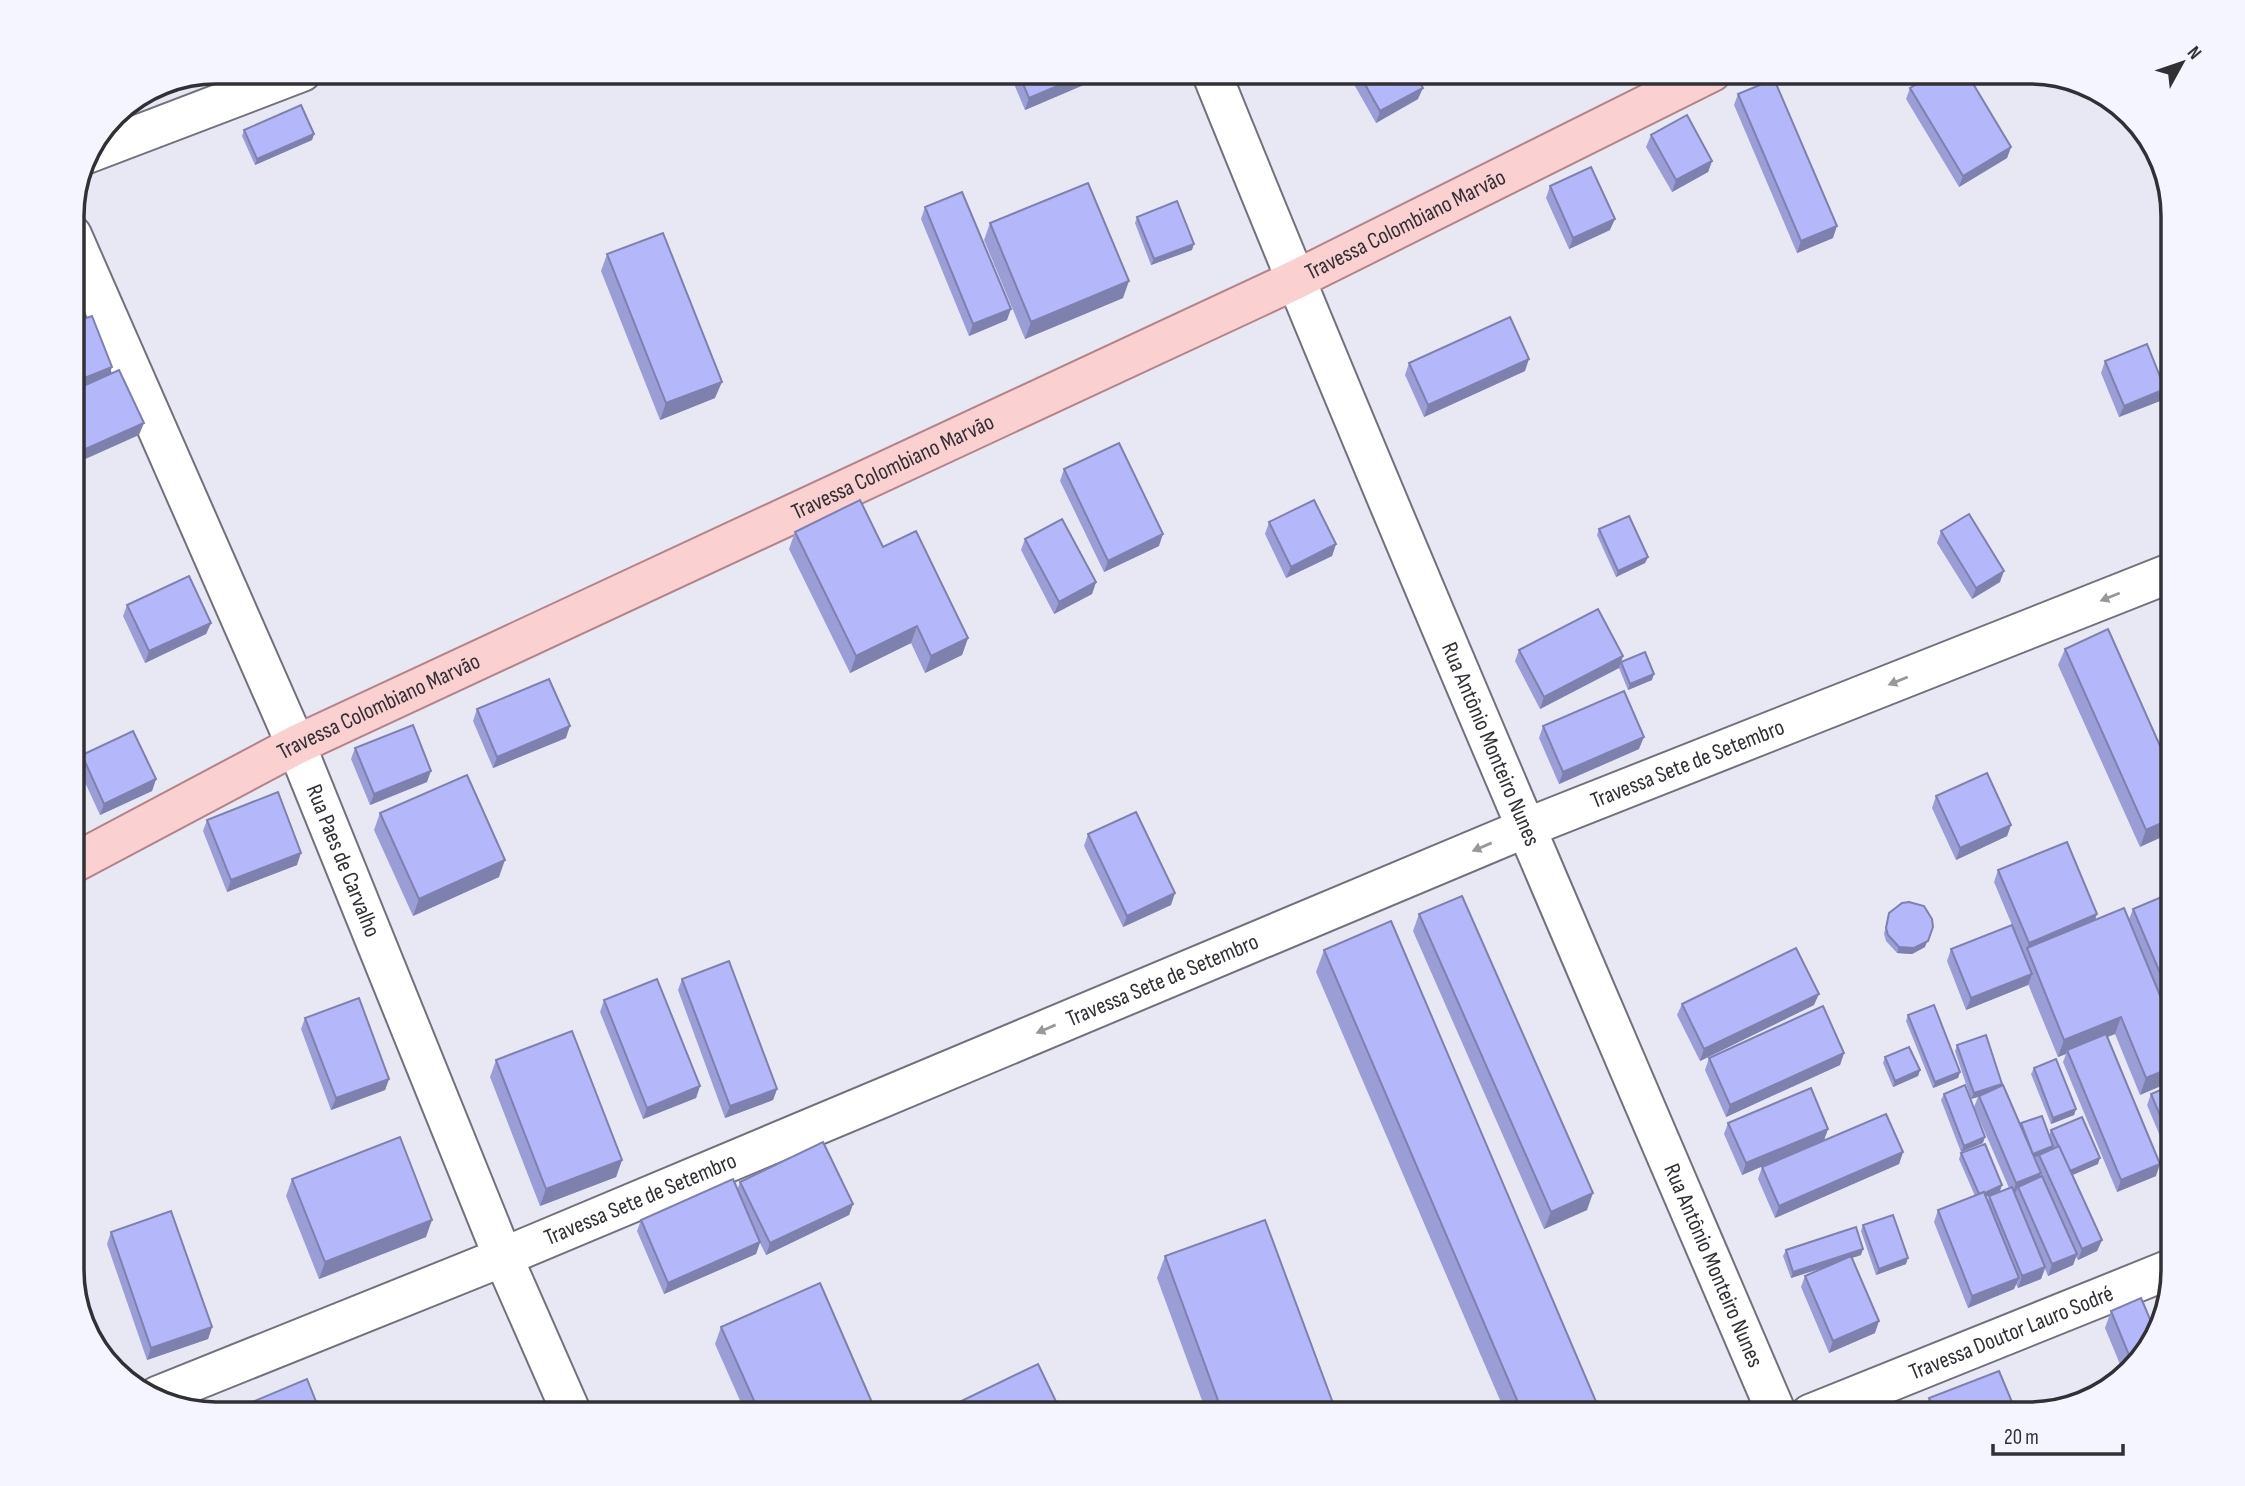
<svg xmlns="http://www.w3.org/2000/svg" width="2245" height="1486" font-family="'Sofia Sans Condensed',sans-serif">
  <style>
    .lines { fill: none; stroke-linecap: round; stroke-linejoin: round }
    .minor-casing { stroke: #70717b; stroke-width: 42 }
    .major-casing { stroke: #b38387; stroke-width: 42 }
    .minor { stroke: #fff; stroke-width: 38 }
    .major { stroke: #fbd0d1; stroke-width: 38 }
    .wall { fill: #9b9dd6 }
    .shaded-wall { fill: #7e80ae }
    .building { fill: #b4b7f9; stroke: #7e80ae; stroke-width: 2 }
    .oneway { fill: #98989a }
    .labels { text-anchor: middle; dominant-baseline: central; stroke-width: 7; stroke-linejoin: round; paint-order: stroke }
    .street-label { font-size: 23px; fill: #303035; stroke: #f4f5ff }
    .rim { fill: none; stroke: #303035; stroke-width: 3.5 }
  </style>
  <rect width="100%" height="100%" fill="#e7e8f4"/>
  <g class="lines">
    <g class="minor-casing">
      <g id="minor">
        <path id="s1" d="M1211,72C1393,522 1586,968 1777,1414"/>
        <polyline points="87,154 302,72"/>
        <path id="s2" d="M72,235L296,745L503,1257L572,1414"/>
        <path id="s3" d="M157,1396L503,1257L1526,828L2173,572"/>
        <path id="s4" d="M1810,1414L2173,1268"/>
      </g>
    </g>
    <g class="major-casing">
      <g id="major">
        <path id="s5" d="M72,864L296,745L1295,280L1712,72"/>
      </g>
    </g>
    <use href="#minor" class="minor"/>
    <use href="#major" class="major"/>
  </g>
  <g class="wall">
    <polygon points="1009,72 1114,72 1025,110"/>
    <polygon points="1347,72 1414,72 1418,99 1376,123"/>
    <polygon points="1910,88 2011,147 2007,158 1959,187 1906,99"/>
    <polygon points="1738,94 1833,238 1797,253 1734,105"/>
    <polygon points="244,130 314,134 312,140 255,165 242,136"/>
    <polygon points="1651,135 1712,161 1708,172 1672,192 1646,147"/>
    <polygon points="1550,186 1610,230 1569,249 1546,198"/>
    <polygon points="925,207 1007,320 969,336 921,219"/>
    <polygon points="1137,217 1192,250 1151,265 1135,223"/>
    <polygon points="990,223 1123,298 1025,339 984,240"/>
    <polygon points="607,254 715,398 660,420 601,271"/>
    <polygon points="2105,361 2165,389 2160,401 2119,417 2101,373"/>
    <polygon points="1409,363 1525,371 1424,417 1405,375"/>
    <polygon points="1064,469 1159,546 1104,572 1060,481"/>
    <polygon points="1269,522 1336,544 1332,556 1286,578 1265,534"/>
    <polygon points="1599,529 1648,557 1645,563 1616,577 1597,535"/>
    <polygon points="1941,531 2000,582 1972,599 1937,543"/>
    <polygon points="795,532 883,547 968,638 962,655 925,673 911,643 850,673 789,549"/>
    <polygon points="1025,539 1096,582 1092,594 1054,614 1021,550"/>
    <polygon points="127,605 211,623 206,634 145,663 123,616"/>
    <polygon points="2065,649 2173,775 2140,847 2058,665"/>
    <polygon points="1519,650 1623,656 1621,662 1652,680 1628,690 1619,668 1540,709 1515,661"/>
    <polygon points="477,709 566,738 493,768 473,721"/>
    <polygon points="1543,726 1639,749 1559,784 1539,738"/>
    <polygon points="355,748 427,782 370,805 351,759"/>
    <polygon points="82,755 156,779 152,791 100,815 78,767"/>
    <polygon points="1936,796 2011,825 2007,836 1956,860 1932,808"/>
    <polygon points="380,813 499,877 413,916 374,830"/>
    <polygon points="207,820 297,865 227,892 203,831"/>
    <polygon points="1088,834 1171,905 1123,927 1084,846"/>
    <polygon points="1998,870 2096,919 2129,919 2133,909 2173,999 2164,1003 2173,1027 2140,1095 2115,1034 2107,1037 2156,1176 2117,1192 2063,1062 2066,1054 2058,1057 2028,984 2028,985 1966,1010 1947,961 1951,949 2012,925 1994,882"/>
    <polygon points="1889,913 1925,947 1912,954 1897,953 1886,941 1884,934"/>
    <polygon points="1419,914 1587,1210 1544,1229 1413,931"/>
    <polygon points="1324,950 1600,1411 1599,1414 1506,1414 1316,972"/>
    <polygon points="682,979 777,1089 773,1100 725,1118 678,990"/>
    <polygon points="604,1000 700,1086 696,1098 643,1119 600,1012"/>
    <polygon points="1682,1004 1814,1005 1700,1061 1677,1015"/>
    <polygon points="2173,1004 2173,1022 2170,1014"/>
    <polygon points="1908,1015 1960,1072 1958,1078 1933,1088 1906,1021"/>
    <polygon points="305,1018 389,1079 385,1090 331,1110 301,1029"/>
    <polygon points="1957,1045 2001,1086 2020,1125 2021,1123 2049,1136 2051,1130 2098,1164 2072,1175 2102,1240 2097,1251 2078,1260 2076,1257 2073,1265 2048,1276 2045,1269 2041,1279 2018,1288 2016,1284 2014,1289 1968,1308 1934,1222 1938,1210 1975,1196 1959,1159 1961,1153 1988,1201 1989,1196 2009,1188 1974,1107 1978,1097 1971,1099 1955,1051"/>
    <polygon points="1844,1053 1840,1065 1726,1117 1705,1070 1709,1058"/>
    <polygon points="1885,1057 1920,1070 1918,1076 1893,1087 1883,1063"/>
    <polygon points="496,1060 622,1160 616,1177 540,1206 490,1077"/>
    <polygon points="2034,1068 2076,1109 2074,1115 2051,1124 2031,1074"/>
    <polygon points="2173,1085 2173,1167 2147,1105 2151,1094"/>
    <polygon points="1944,1094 1983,1143 1961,1152 1941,1100"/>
    <polygon points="1728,1123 1828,1129 1824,1140 1742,1175 1724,1134"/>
    <polygon points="1903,1152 1899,1164 1775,1218 1758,1179 1762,1167"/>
    <polygon points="292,1179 426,1237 319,1279 286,1196"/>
    <polygon points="740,1182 853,1204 849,1215 766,1255 760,1243 756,1254 664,1294 637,1231 641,1220 737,1190"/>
    <polygon points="1863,1225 1906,1264 1876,1275 1861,1231"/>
    <polygon points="111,1232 212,1327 208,1339 147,1360 107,1244"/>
    <polygon points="1786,1250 1861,1255 1852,1258 1875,1333 1829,1353 1801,1287 1805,1276 1829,1266 1791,1278 1783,1256"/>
    <polygon points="1165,1256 1337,1414 1207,1414 1157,1278"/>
    <polygon points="2111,1311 2149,1350 2124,1374 2105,1328"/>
    <polygon points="721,1327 877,1414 746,1414 715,1344"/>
    <polygon points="1929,1398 2017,1414 1923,1414"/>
    <polygon points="245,1405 321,1414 241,1414"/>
  </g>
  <g class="shaded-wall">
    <polygon points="1091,72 1114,72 1025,110 1029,98"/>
    <polygon points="1423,88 1418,99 1376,123 1380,111"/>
    <polygon points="314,134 312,140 255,165 257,159"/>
    <polygon points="2011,147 2007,158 1959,187 1963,176"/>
    <polygon points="1712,161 1708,172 1672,192 1676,180"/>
    <polygon points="1615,219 1610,230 1569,249 1573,238"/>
    <polygon points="1837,226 1833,238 1797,253 1801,241"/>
    <polygon points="1194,244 1192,250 1151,265 1154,259"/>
    <polygon points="1129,281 1123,298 1025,339 1031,322"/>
    <polygon points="1011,309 1007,320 969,336 973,324"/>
    <polygon points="1529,359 1525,371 1424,417 1428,405"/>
    <polygon points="112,367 108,379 72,393 72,383"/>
    <polygon points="722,382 715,398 660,420 666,403"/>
    <polygon points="2165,389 2160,401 2119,417 2124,406"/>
    <polygon points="144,423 139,435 72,465 72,455"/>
    <polygon points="1163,534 1159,546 1104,572 1108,561"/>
    <polygon points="1336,544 1332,556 1286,578 1291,567"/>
    <polygon points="1648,557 1645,563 1616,577 1618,571"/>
    <polygon points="2004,571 2000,582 1972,599 1976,588"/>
    <polygon points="1096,582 1092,594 1054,614 1059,602"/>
    <polygon points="211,623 206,634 145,663 149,651"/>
    <polygon points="917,626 911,643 850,673 856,656"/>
    <polygon points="968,638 962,655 925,673 931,656"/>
    <polygon points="1623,656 1619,668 1540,709 1544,697"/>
    <polygon points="1654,674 1652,680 1628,690 1630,684"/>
    <polygon points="570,726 566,738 493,768 497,757"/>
    <polygon points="1644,737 1639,749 1559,784 1563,772"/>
    <polygon points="431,771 427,782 370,805 374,794"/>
    <polygon points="156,779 152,791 100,815 104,804"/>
    <polygon points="2173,818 2173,832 2140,847 2146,830"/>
    <polygon points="2011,825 2007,836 1956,860 1960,848"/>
    <polygon points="301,853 297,865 227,892 231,880"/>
    <polygon points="505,860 499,877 413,916 419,899"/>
    <polygon points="1175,893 1171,905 1123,927 1127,916"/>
    <polygon points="2097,914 2093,926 2027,948 2029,943"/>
    <polygon points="1933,927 1925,947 1912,954 1897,953 1899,947"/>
    <polygon points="2032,974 2028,985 1966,1010 1971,998"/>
    <polygon points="2173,990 2173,999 2164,1003 2168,992"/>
    <polygon points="1819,994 1814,1005 1700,1061 1704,1049"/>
    <polygon points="2121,1017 2115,1034 2068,1053 2067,1050 2066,1054 2058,1057 2064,1040"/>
    <polygon points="1844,1053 1840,1065 1726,1117 1730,1105"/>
    <polygon points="2173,1067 2173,1081 2140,1095 2146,1078"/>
    <polygon points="1920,1070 1918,1076 1893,1087 1895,1081"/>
    <polygon points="1960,1072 1958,1078 1933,1088 1935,1082"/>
    <polygon points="389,1079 385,1090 331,1110 336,1098"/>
    <polygon points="2002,1084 2000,1090 1971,1099 1974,1093"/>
    <polygon points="700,1086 696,1098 643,1119 647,1108"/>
    <polygon points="777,1089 773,1100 725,1118 730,1106"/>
    <polygon points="2076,1109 2074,1115 2051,1124 2053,1118"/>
    <polygon points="1828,1129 1824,1140 1742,1175 1746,1163"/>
    <polygon points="1985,1137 1983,1143 1961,1152 1964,1146"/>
    <polygon points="2053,1146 2051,1152 2030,1159 2033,1154"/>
    <polygon points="1903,1152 1899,1164 1775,1218 1779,1206"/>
    <polygon points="2100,1158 2098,1164 2068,1177 2070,1171"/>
    <polygon points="622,1160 616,1177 540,1206 546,1189"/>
    <polygon points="2160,1164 2156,1176 2117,1192 2121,1180"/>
    <polygon points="2041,1173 2036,1184 2018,1187 2015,1193 2012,1195 2016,1183"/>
    <polygon points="2002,1185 2000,1191 1977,1201 1979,1195"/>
    <polygon points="1593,1193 1587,1210 1544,1229 1551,1212"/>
    <polygon points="853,1204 849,1215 766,1255 770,1243"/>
    <polygon points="432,1220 426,1237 319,1279 325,1262"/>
    <polygon points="2102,1240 2097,1251 2078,1260 2082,1249"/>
    <polygon points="760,1242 756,1254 664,1294 668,1283"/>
    <polygon points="1863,1249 1861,1255 1791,1278 1793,1272"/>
    <polygon points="2077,1254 2073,1265 2048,1276 2052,1264"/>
    <polygon points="1908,1258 1906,1264 1876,1275 1879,1269"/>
    <polygon points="2045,1267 2041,1279 2018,1288 2022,1276"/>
    <polygon points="2019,1278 2014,1289 1968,1308 1972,1296"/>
    <polygon points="1879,1321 1875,1333 1829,1353 1833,1341"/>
    <polygon points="212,1327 208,1339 147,1360 151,1348"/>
  </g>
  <g class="building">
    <polygon points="1018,72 1091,72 1029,98"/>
    <polygon points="1358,72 1414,72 1423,88 1380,111"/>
    <polygon points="1937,72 1966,72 2011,147 1963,176 1910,88"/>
    <polygon points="1774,79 1837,226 1801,241 1738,94"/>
    <polygon points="301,105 314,134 257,159 244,130"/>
    <polygon points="1687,115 1712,161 1676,180 1651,135"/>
    <polygon points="1591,167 1615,219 1573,238 1550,186"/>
    <polygon points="1088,183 1129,281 1031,322 990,223"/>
    <polygon points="962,192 1011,309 973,324 925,207"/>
    <polygon points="1177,201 1194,244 1154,259 1137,217"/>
    <polygon points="663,233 722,382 666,403 607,254"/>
    <polygon points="92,316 112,367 72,383 72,323"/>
    <polygon points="1510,317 1529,359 1428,405 1409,363"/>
    <polygon points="2147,344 2165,389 2124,406 2105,361"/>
    <polygon points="119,370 144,423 72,455 72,391"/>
    <polygon points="1119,443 1163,534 1108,561 1064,469"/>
    <polygon points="860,500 883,547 916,531 968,638 931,656 917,626 856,656 795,532"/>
    <polygon points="1314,500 1336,544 1291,567 1269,522"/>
    <polygon points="1969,514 2004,571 1976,588 1941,531"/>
    <polygon points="1629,516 1648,557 1618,571 1599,529"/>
    <polygon points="1062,519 1096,582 1059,602 1025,539"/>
    <polygon points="189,576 211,623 149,651 127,605"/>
    <polygon points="1598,609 1623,656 1544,697 1519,650"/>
    <polygon points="2108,629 2173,775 2173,818 2146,830 2065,649"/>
    <polygon points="1645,652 1654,674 1630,684 1621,662"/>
    <polygon points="549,679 570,726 497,757 477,709"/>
    <polygon points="1624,691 1644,737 1563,772 1543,726"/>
    <polygon points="413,725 431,771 374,794 355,748"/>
    <polygon points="133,731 156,779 104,804 82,755"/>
    <polygon points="1987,773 2011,825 1960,848 1936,796"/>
    <polygon points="467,775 505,860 419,899 380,813"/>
    <polygon points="278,792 301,853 231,880 207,820"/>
    <polygon points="1136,812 1175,893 1127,916 1088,834"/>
    <polygon points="2067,842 2097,914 2029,943 1998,870"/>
    <polygon points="2171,893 2173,898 2173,990 2168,992 2133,909"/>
    <polygon points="1462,896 1593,1193 1551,1212 1419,914"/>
    <polygon points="1909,902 1924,906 1932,919 1933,927 1928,941 1914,948 1899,947 1888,935 1886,928 1889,913 1902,903"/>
    <polygon points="2124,908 2173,1027 2173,1067 2146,1078 2121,1017 2064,1040 2027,948"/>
    <polygon points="1391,921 1600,1411 1592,1414 1523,1414 1324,950"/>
    <polygon points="2012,925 2032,974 1971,998 1951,949"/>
    <polygon points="1796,948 1819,994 1704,1049 1682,1004"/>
    <polygon points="729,961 777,1089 730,1106 682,979"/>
    <polygon points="657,979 700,1086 647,1108 604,1000"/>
    <polygon points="359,998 389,1079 336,1098 305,1018"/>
    <polygon points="1934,1005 1960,1072 1935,1082 1908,1015"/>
    <polygon points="1823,1006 1844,1053 1730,1105 1709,1058"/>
    <polygon points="572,1031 622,1160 546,1189 496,1060"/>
    <polygon points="2106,1034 2160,1164 2121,1180 2067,1050"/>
    <polygon points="1986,1035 2002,1084 1974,1093 1957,1045"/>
    <polygon points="1909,1047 1920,1070 1895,1081 1885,1057"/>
    <polygon points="2056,1059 2076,1109 2053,1118 2034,1068"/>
    <polygon points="1965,1085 1985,1137 1964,1146 1944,1094"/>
    <polygon points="2003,1085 2041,1173 2016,1183 1979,1096"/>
    <polygon points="2173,1085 2173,1146 2151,1094"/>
    <polygon points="1811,1088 1828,1129 1746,1163 1728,1123"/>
    <polygon points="1886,1114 1903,1152 1779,1206 1762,1167"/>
    <polygon points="2042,1116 2053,1146 2033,1154 2021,1123"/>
    <polygon points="2082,1117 2100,1158 2070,1171 2051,1130"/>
    <polygon points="400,1137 432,1220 325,1262 292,1179"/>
    <polygon points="823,1142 853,1204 770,1243 740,1182"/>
    <polygon points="1985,1144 2002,1185 1985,1193 1984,1192 1979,1194 1961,1153"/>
    <polygon points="2059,1146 2102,1240 2082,1249 2039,1155"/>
    <polygon points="2042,1176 2077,1254 2052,1264 2018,1187"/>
    <polygon points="733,1179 760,1242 668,1283 641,1220"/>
    <polygon points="2012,1187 2045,1267 2022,1276 1989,1196"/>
    <polygon points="1984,1192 2019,1278 1972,1296 1938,1210"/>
    <polygon points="171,1211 212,1327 151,1348 111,1232"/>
    <polygon points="1893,1215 1908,1258 1879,1269 1863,1225"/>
    <polygon points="1265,1220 1337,1414 1223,1414 1165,1256"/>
    <polygon points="1856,1227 1863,1249 1793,1272 1786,1250"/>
    <polygon points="1851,1256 1879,1321 1833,1341 1805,1276"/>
    <polygon points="820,1283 877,1414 760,1414 721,1327"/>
    <polygon points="2141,1298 2155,1331 2149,1350 2133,1365 2111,1311"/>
    <polygon points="1038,1364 1062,1414 950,1414 947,1408"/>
    <polygon points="1999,1371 2017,1414 1936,1414 1929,1398"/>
    <polygon points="307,1379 321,1414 248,1414 245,1405"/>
  </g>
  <defs><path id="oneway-solid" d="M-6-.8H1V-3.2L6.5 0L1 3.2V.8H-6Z" transform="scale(1.75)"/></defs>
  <g class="oneway">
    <use href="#oneway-solid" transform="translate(2110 597) rotate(158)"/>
    <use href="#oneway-solid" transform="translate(1898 681) rotate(158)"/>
    <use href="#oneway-solid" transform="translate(1482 847) rotate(157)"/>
    <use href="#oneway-solid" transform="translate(1046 1029) rotate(157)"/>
  </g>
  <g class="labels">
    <g class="street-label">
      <text stroke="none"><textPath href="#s5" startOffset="1479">Travessa Colombiano Marvão</textPath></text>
      <text stroke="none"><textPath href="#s5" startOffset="912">Travessa Colombiano Marvão</textPath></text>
      <text stroke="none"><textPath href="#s5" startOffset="345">Travessa Colombiano Marvão</textPath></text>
      <text stroke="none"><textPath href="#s1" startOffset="728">Rua Antônio Monteiro Nunes</textPath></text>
      <text stroke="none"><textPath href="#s3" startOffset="1656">Travessa Sete de Setembro</textPath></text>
      <text stroke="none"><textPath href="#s2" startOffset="682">Rua Paes de Carvalho</textPath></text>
      <text stroke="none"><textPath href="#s3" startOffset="1088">Travessa Sete de Setembro</textPath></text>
      <text stroke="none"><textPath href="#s3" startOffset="522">Travessa Sete de Setembro</textPath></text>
      <text stroke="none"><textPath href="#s1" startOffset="1295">Rua Antônio Monteiro Nunes</textPath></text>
      <text stroke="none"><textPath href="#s4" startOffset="217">Travessa Doutor Lauro Sodré</textPath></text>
    </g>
  </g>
  <path d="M0 0H2245V1486H0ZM216 84H2029A132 132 0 0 1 2161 216V1270A132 132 0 0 1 2029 1402H216A132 132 0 0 1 84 1270V216A132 132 0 0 1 216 84Z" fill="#f4f5ff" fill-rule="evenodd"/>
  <path class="rim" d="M216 84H2029A132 132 0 0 1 2161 216V1270A132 132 0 0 1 2029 1402H216A132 132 0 0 1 84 1270V216A132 132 0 0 1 216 84Z"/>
  <g transform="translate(2182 63) rotate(50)" stroke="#f4f5ff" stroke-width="5" paint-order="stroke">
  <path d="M0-5L12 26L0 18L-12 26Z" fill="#303035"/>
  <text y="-10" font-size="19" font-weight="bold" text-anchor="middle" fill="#303035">N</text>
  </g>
  <path d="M1993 1444v10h130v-10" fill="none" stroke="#303035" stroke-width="3.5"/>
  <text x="2004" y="1444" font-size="21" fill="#303035" stroke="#f4f5ff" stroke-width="5" paint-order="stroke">20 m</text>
</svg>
